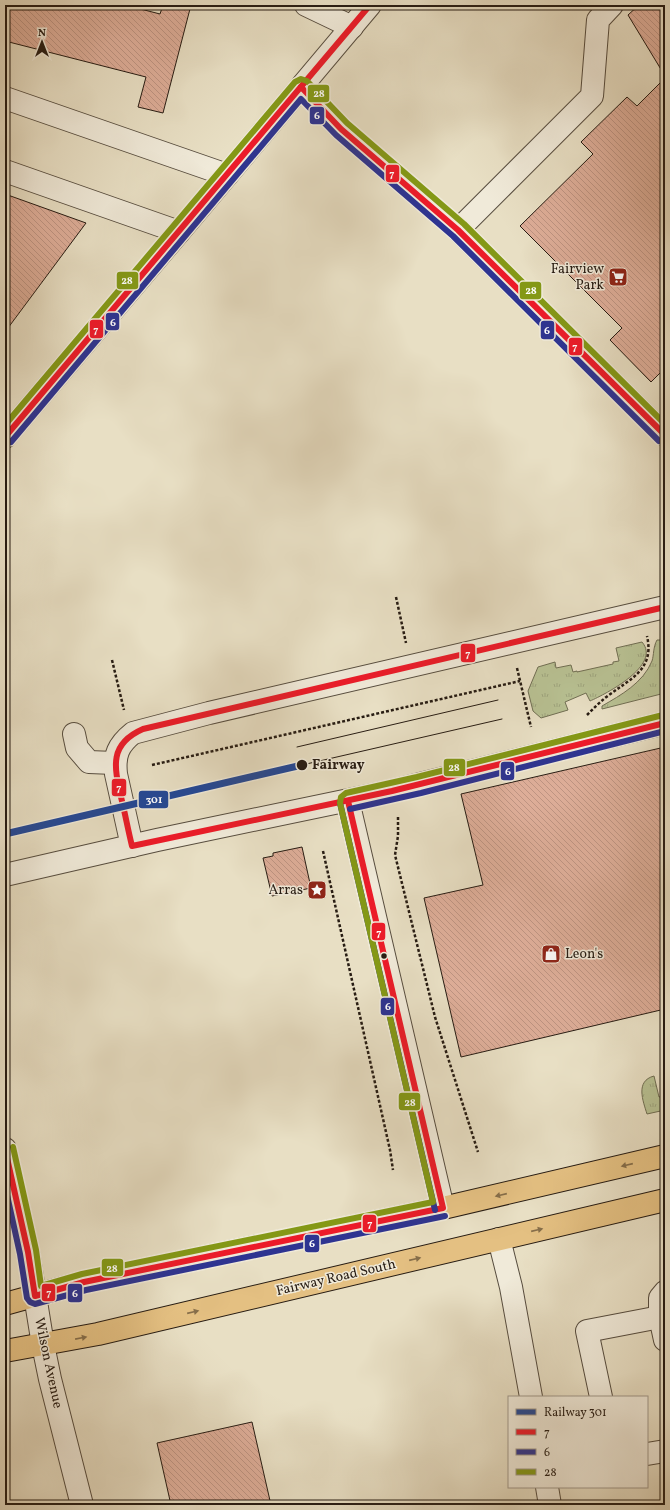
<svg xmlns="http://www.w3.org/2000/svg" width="670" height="1510" font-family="Vollkorn,serif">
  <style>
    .grass { fill: url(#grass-tufts); stroke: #706e53 }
    .building { fill: url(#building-back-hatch); stroke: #271c13 }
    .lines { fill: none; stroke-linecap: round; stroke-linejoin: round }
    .minor-casing { stroke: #574d3f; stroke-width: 24 }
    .major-casing { stroke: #271c13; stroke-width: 24 }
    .path { stroke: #271c13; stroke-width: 2.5; stroke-dasharray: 3 2; stroke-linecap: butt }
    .minor { stroke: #f0ead9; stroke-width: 22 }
    .major { stroke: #e4c082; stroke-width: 22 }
    .tram { stroke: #271c13; stroke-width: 1 }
    .bus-1-casing { stroke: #f0ead9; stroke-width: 9 }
    .bus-2-casing { stroke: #f0ead9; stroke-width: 9 }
    .bus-3-casing { stroke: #f0ead9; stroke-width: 9 }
    .bus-1 { stroke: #ec1b29; stroke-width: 6 }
    .bus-2 { stroke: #2e3491; stroke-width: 6 }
    .bus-3 { stroke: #849816; stroke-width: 6 }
    .rail-1-casing { stroke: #f0ead9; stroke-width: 10 }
    .rail-1 { stroke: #244895; stroke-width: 7 }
    .oneway { fill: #866e4a }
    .stop-dot { fill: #271c13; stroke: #f0ead9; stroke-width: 1.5 }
    .labels { text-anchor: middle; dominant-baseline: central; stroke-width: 3; stroke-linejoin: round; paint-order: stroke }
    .poi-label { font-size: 14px; fill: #271c13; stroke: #f0ead9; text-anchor: end }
    .stop-label { font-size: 14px; font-weight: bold; fill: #271c13; stroke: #f0ead9; text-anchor: start }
    .street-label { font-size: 14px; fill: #271c13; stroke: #f0ead9 }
    .line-badge { stroke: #f0ead9; stroke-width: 1.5 }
    .badge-label { font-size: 11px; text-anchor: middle; font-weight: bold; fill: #fff }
  </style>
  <defs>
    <pattern id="grass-tufts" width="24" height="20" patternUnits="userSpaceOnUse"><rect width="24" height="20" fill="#b8c193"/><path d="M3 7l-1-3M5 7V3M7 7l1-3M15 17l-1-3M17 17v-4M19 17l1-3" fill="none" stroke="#9ea57e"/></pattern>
    <pattern id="building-back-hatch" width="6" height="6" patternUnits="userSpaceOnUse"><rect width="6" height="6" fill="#ddad98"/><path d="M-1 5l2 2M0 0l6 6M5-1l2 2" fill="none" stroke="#be9482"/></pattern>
  </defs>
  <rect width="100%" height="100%" fill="#e8dfc4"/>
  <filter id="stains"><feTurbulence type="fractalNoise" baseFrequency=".005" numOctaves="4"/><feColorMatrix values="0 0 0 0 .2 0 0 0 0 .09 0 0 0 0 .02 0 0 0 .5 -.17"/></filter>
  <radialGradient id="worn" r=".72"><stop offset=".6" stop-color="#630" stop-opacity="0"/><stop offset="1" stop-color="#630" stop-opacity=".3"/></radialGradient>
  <g class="grass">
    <path d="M657,640H665V693L602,709V706C621,695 643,683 652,661C654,655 653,647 657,640Z"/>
    <path d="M642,642C662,665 606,694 590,701L586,693L565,702L568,710L541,718L533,711L528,691L538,667L555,662L556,668L571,665L573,672L577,671V672L613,664V662L619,661L616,648Z"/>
    <path d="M654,1076L659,1097L665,1096V1110L647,1114C643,1101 635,1081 654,1076Z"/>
  </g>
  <g class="building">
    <polygon points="5,5 125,5 160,14 163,5 191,5 163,113 138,107 146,77 5,41"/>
    <polygon points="639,5 665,5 665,76 628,15"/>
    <polygon points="665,78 665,368 651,382 610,340 622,328 520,226 593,154 581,142 627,97 637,106"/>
    <polygon points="5,194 86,223 5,332"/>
    <polygon points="665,747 665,1009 461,1057 424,898 483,885 461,794"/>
    <polygon points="302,847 311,888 272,896 263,858 273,856 273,853"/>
    <polygon points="252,1422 271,1505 171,1505 157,1443"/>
  </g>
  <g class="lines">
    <g class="minor-casing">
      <g id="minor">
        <polyline points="306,5 352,27"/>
        <polyline points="301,87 341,129 458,230 665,435"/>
        <polyline points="5,98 227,175"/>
        <polyline points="5,171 179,232"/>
        <polyline points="458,230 592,96 598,20 612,5"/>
        <polyline points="5,437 179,232 370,5"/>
        <polyline points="74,734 77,748 89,762 114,763"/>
        <polyline points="348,801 443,1208"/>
        <path d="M132,846L116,774C114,755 118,745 133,733L209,713L665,607"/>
        <polyline points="5,875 157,840 392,791 665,723"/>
        <polyline points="5,1149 28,1252 43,1345 50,1379 82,1505"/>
        <polyline points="499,1239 511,1287 531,1397"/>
        <polyline points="665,1292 660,1298 660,1317 665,1340"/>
        <polyline points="601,1397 587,1331 660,1317"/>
        <polyline points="647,1454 665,1451"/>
        <polyline points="547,1487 550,1505"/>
      </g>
    </g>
    <g class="major-casing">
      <g id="major">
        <polyline points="5,1304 84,1282 443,1208 665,1156"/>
        <polyline points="5,1351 98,1334 665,1200"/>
      </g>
    </g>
    <g class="path">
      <polyline points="396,597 406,643"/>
      <polyline points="112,660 124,710"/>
      <polyline points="517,668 531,727"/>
      <path d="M587,715C593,709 599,703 605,698C629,679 655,671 647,636"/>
      <polyline points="152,765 520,681"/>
      <polyline points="398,817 398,836 395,855 435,1017 478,1152"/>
      <polyline points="323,851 390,1150 393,1170"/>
    </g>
    <use href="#minor" class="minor"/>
    <use href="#major" class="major"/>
    <g class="tram">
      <polyline points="297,747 498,700"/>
      <polyline points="302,765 502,719"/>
    </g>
    <g class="bus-1-casing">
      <g id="bus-1">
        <polyline points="301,87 341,129 458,230 665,435"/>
        <polyline points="5,437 370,5"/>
        <path d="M665,607L143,729C109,744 114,766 121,797C125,813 128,830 132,846L392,791L665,723"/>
        <polyline points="5,1149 28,1252 35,1296 84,1282 443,1208 348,801"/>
      </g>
    </g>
    <g class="bus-2-casing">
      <g id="bus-2">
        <polyline points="11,442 301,99 336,135 453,236 659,441"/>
        <polyline points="340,803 435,1210"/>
        <polyline points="350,809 421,793 665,731"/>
        <polyline points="5,1186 20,1254 27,1298 30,1302 35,1304 86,1290 445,1216"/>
      </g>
    </g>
    <g class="bus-3-casing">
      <g id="bus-3">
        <polyline points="5,425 295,82 301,79 307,81 347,123 464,224 665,424"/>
        <polyline points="13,1147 36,1250 41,1286 82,1274 433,1202 340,803 341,797 346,793 417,777 663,715"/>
      </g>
    </g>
    <use href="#bus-1" class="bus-1"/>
    <use href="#bus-2" class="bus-2"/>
    <use href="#bus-3" class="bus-3"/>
    <g class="rail-1-casing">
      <polyline id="rail-1" points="5,834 302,765"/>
    </g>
    <use href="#rail-1" class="rail-1"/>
  </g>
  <defs><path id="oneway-solid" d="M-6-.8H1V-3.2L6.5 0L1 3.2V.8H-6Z"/></defs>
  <g class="oneway">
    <use href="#oneway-solid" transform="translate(627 1165) rotate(167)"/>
    <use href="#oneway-solid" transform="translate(501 1195) rotate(167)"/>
    <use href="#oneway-solid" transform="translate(537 1230) rotate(-13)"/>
    <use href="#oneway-solid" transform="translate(415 1259) rotate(-13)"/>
    <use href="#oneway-solid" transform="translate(193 1312) rotate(-13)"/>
    <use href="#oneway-solid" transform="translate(81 1338) rotate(-11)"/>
  </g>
  <defs>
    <g id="supermarket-square" transform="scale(1)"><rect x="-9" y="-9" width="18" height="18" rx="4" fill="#8f2418" stroke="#f0ead9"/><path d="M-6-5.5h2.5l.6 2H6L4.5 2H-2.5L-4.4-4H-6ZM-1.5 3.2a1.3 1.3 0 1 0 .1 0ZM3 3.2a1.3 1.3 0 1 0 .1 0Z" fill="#fff"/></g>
    <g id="sight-square" transform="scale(1)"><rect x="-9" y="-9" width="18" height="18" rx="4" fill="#8f2418" stroke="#f0ead9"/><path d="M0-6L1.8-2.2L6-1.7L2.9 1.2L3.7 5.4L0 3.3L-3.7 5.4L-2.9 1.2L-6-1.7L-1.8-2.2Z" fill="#fff"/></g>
    <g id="shop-square" transform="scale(1)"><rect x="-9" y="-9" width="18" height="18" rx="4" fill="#8f2418" stroke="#f0ead9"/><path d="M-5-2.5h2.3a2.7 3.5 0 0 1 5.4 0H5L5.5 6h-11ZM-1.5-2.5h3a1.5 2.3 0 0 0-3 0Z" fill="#fff"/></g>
  </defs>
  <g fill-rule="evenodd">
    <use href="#supermarket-square" x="618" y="277"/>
    <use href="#sight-square" x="317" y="890"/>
    <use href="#shop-square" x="551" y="954"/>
  </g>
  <g class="stop-dot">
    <circle cx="302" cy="765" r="6"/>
    <circle cx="384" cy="956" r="3.5"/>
  </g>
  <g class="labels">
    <g class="poi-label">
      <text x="604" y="269">Fairview<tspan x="604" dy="16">Park</tspan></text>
      <text x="303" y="890">Arras</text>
      <text x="565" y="954" text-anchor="start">Leon's</text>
    </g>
    <g class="stop-label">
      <text x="312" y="765">Fairway</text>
    </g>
    <g class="street-label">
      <text transform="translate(336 1278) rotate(-13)">Fairway Road South</text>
      <text transform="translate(48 1363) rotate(78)">Wilson Avenue</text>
    </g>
  </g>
  <g class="line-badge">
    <rect x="307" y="84" width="23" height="19" rx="4" fill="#849816"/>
    <rect x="309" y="106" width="16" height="19" rx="4" fill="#2e3491"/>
    <rect x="385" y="164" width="15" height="19" rx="4" fill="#ec1b29"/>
    <rect x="116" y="271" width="23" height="19" rx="4" fill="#849816"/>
    <rect x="519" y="281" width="23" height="19" rx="4" fill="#849816"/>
    <rect x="105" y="312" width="15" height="19" rx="4" fill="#2e3491"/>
    <rect x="89" y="319" width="15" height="20" rx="4" fill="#ec1b29"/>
    <rect x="540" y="320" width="15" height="20" rx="4" fill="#2e3491"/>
    <rect x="568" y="337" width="15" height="19" rx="4" fill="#ec1b29"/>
    <rect x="460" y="643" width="16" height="20" rx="4" fill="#ec1b29"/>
    <rect x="443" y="758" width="23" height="19" rx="4" fill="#849816"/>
    <rect x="500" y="761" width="15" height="20" rx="4" fill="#2e3491"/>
    <rect x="111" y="778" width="16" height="19" rx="4" fill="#ec1b29"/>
    <rect x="138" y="790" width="31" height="19" rx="4" fill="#244895"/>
    <rect x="371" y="922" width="15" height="19" rx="4" fill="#ec1b29"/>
    <rect x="380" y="997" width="15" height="19" rx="4" fill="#2e3491"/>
    <rect x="398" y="1092" width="23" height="19" rx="4" fill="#849816"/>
    <rect x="362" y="1214" width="15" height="19" rx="4" fill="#ec1b29"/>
    <rect x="304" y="1234" width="16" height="19" rx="4" fill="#2e3491"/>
    <rect x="101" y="1258" width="23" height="19" rx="4" fill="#849816"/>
    <rect x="41" y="1283" width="15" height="19" rx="4" fill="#ec1b29"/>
    <rect x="67" y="1283" width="16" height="20" rx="4" fill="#2e3491"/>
  </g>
  <g class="badge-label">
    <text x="319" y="97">28</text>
    <text x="317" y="119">6</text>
    <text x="392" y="177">7</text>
    <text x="127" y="284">28</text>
    <text x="531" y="294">28</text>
    <text x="113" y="326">6</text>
    <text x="96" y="333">7</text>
    <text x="547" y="334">6</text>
    <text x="575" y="350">7</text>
    <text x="468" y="657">7</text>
    <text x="454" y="771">28</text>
    <text x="508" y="775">6</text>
    <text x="119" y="791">7</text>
    <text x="154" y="803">301</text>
    <text x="379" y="936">7</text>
    <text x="388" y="1010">6</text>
    <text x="410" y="1106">28</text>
    <text x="370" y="1227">7</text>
    <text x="312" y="1247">6</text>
    <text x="112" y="1272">28</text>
    <text x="49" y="1296">7</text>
    <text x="75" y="1297">6</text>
  </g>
  <rect width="670" height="1510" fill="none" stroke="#e8dfc4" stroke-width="20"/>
  <rect x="6" y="6" width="658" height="1498" fill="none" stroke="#271c13" stroke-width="2"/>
  <rect x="10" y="10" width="650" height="1490" fill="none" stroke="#271c13"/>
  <rect x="508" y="1396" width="140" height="92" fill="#f0ead9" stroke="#a0988a"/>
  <rect x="516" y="1409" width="20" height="6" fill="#244895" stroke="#a0988a"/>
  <text x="544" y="1416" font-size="12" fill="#271c13">Railway 301</text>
  <rect x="516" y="1429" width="20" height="6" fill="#ec1b29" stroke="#a0988a"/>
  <text x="544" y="1436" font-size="12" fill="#271c13">7</text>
  <rect x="516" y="1449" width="20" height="6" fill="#2e3491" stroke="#a0988a"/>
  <text x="544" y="1456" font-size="12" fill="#271c13">6</text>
  <rect x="516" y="1469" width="20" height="6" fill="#849816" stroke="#a0988a"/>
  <text x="544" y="1476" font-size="12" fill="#271c13">28</text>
  <g transform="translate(42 42)" stroke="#f0ead9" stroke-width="3" paint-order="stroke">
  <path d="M0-3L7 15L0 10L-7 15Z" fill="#271c13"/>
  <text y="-6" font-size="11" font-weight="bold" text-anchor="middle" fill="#271c13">N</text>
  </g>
  <rect width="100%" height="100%" filter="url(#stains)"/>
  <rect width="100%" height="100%" fill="url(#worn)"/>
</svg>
